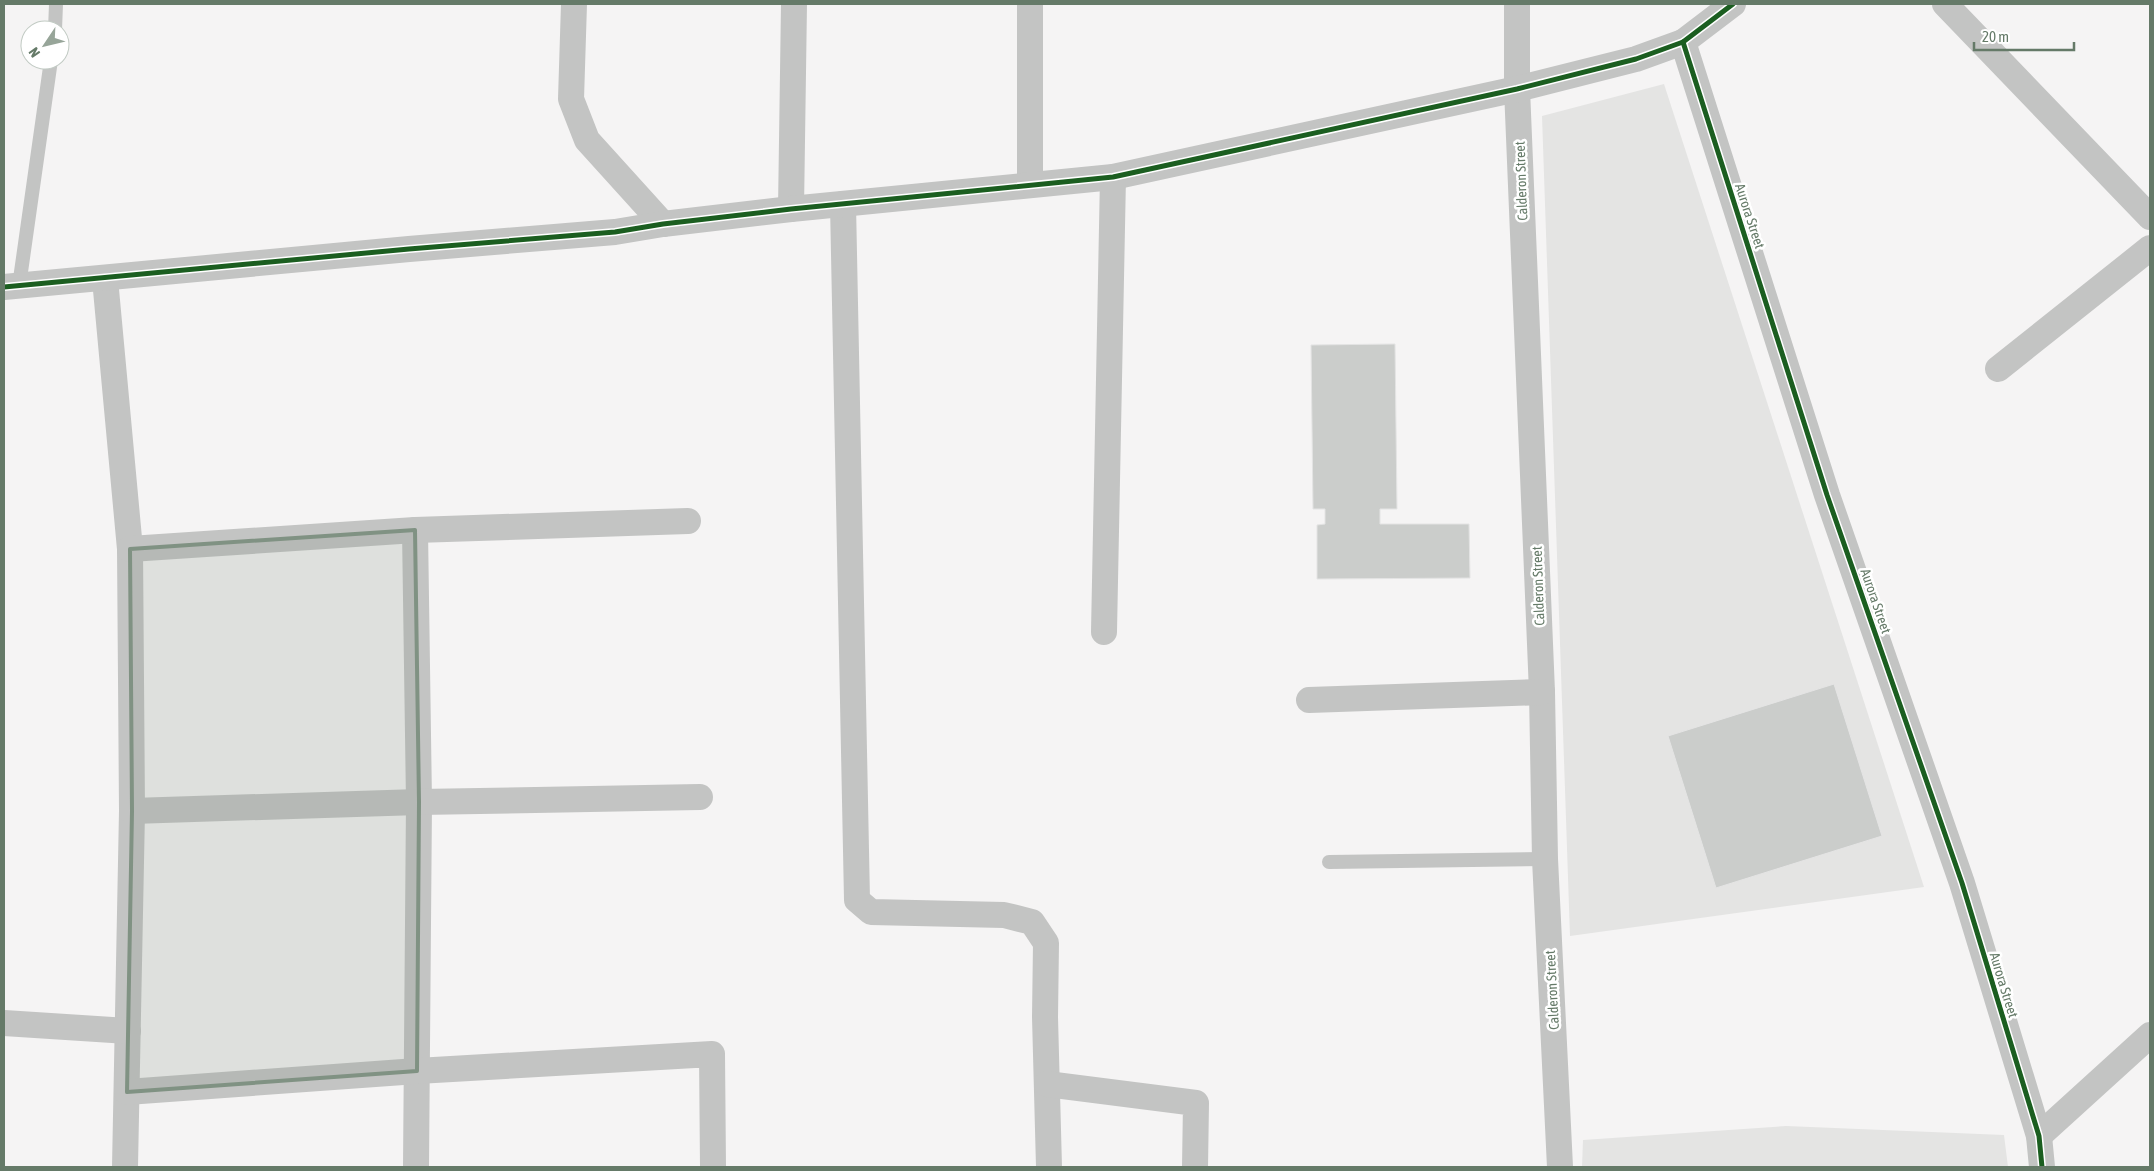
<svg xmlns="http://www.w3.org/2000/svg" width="2154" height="1171" font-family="'Asap Condensed',sans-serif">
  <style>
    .built { fill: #e4e4e3 }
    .building { fill: #cbcdcb; stroke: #e4e4e4 }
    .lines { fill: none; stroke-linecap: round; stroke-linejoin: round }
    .lane { stroke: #c3c4c3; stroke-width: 14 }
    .street { stroke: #c3c4c3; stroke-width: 26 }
    .cycleway-casing { stroke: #fff; stroke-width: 8 }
    .cycleway { stroke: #1b5e20; stroke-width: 5 }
    .marked { fill: #809283; fill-opacity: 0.2; stroke: #809283; stroke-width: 4; stroke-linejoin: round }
    .labels { text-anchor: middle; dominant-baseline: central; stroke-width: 5; stroke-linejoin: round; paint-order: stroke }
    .street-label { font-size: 14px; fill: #657a68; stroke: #fff }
  </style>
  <rect width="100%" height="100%" fill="#f5f4f4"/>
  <g class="built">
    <polygon points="1664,84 1924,887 1570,936 1542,116"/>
    <polygon points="1786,1126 2004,1135 2008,1167 1582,1167 1583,1140"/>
  </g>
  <g class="building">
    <polygon points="1395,344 1397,509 1380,509 1380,524 1469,524 1470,578 1317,579 1317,525 1325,524 1325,509 1313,509 1311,345"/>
    <polygon points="1834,684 1882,836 1716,888 1668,736"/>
  </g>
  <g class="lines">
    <g class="lane">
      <polyline points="55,30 56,4"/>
      <polyline points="19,286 51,60"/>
      <polyline points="1329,862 1545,859"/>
    </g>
    <g class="street">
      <polyline points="574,4 571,99 587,140 663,224"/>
      <polyline points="1030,4 1030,185"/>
      <polyline points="1517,4 1517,89 1542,692 1545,859 1560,1167"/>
      <polyline points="1945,4 2150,217"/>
      <polyline points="1683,42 1827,495 1962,883 2039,1136 2042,1167"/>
      <polyline points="843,204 857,900 871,912 1004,915 1032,922 1046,943 1045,1017 1049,1167"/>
      <polyline points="791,209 794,4"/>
      <polyline points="105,279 130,549 132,811 125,1167"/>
      <polyline points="4,287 409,249 615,232 663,224 791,209 1113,177 1517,89 1636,59 1683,42 1733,4"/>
      <polyline points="1998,369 2150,248"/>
      <polyline points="415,530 419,802 416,1167"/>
      <polyline points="130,549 415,530 688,521"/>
      <polyline points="1104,632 1113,177"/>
      <polyline points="1309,700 1542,692"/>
      <polyline points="132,811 419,802 700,797"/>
      <polyline points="4,1023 128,1031"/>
      <polyline points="1047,1084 1196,1103 1195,1167"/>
      <polyline points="127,1092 417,1071 712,1054 713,1167"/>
      <polyline points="2039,1136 2150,1035"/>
    </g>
    <g class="cycleway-casing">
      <g id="cycleway">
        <polyline points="1683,42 1827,495 1962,883 2039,1136 2042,1167"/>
        <polyline points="4,287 409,249 615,232 663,224 791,209 1113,177 1517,89 1636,59 1683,42 1733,4"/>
      </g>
    </g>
    <use href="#cycleway" class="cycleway"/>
  </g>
  <path class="marked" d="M415,530L419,802L417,1071L127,1092L132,811L130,549Z"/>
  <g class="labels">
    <g class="street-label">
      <text transform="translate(1521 181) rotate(-92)">Calderon Street</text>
      <text transform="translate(1750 216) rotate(72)">Aurora Street</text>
      <text transform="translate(1538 586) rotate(-92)">Calderon Street</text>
      <text transform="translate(1876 601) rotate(71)">Aurora Street</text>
      <text transform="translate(2004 985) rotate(73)">Aurora Street</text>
      <text transform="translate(1552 990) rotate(-93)">Calderon Street</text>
    </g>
  </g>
  <rect width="2154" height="1171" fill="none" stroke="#657a68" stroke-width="10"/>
  <g transform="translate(45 45) rotate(235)"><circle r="24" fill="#ffffff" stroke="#c1cac3"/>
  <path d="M0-4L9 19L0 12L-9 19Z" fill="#97a599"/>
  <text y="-8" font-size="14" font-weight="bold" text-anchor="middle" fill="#657a68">N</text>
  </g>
  <path d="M1974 42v8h100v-8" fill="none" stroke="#657a68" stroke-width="2.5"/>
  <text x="1982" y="42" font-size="15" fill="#657a68" stroke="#ffffff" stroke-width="4" paint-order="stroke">20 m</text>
</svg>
